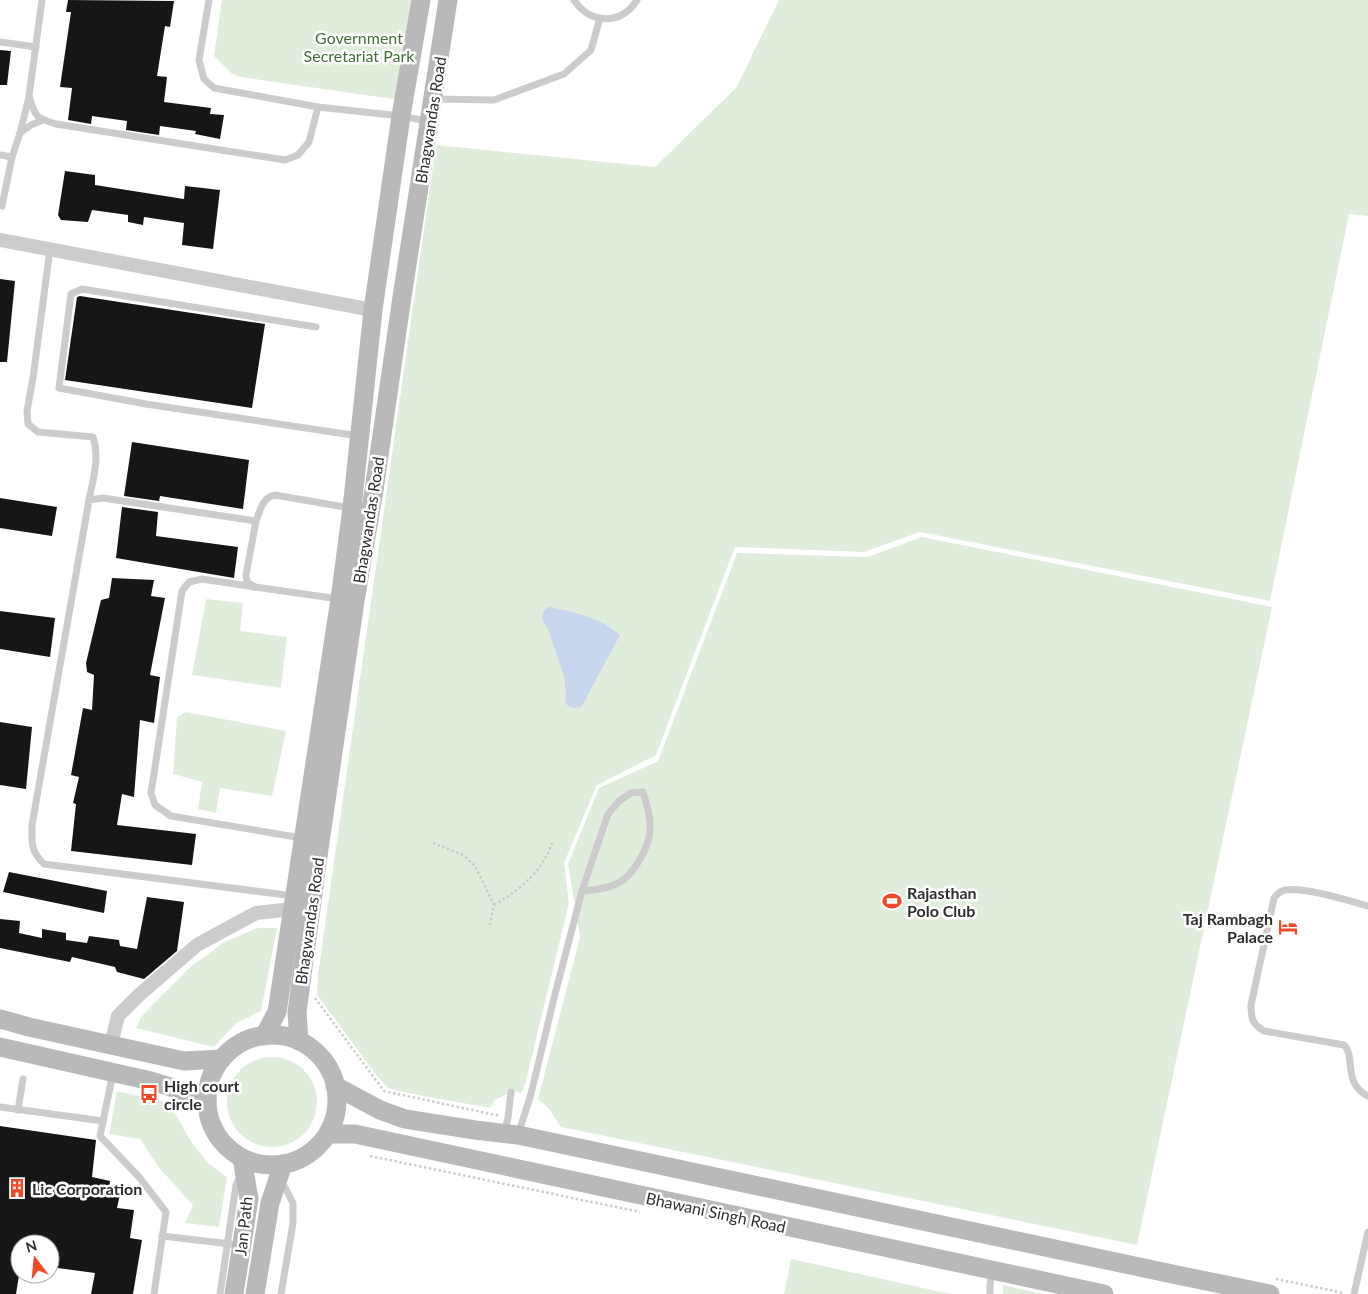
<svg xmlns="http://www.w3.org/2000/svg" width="1368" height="1294" font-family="Lato,sans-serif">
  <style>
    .green { fill: #e1eddc }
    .water { fill: #c8d6ee }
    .building { fill: #161616 }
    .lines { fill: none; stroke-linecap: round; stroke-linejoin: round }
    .path { stroke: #ccc; stroke-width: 2.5; stroke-dasharray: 2.5 2.5; stroke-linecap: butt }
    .lane { stroke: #ccc; stroke-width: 7 }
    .street { stroke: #ccc; stroke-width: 14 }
    .secondary { stroke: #b9b9b9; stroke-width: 19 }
    .labels { text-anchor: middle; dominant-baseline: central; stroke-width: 5; stroke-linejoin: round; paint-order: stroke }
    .park-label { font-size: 16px; fill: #456e39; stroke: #fff }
    .street-label { font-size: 16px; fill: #2f2f2f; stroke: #fff }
    .poi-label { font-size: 16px; font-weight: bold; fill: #2f2f2f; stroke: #fff; text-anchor: start }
  </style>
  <rect width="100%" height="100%" fill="#fff"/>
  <g class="green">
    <polygon points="222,0 414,0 400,100 240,77 231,73 214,56"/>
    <polygon points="779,0 1368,0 1368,216 1349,214 1270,601 920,532 864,552 735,547 656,755 597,785 564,863 569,903 526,1081 521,1093 513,1091 495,1100 490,1108 407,1093 388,1088 376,1075 317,995 318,974 436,145 655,167 736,88"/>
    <polygon points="922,537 1272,607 1137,1245 561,1127 549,1109 538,1099 580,937 568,864 599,788 658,761 737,553 867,557"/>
    <polygon points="206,599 243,603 240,631 287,637 281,688 192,675"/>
    <polygon points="186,712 286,731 272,796 220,788 216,813 198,809 202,782 173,774 177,717"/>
    <polygon points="257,928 277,928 261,1011 235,1024 214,1047 136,1028 141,1017 188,969 224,942"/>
    <circle cx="272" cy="1102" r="45"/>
    <polygon points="117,1091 169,1103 190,1140 208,1163 227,1177 219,1227 185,1223 193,1205 160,1169 140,1139 109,1134"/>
    <polygon points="791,1259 951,1294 784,1294"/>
    <polygon points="1003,1285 1042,1294 1003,1294"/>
  </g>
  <path class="water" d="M549,607C575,612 599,617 620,635L582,706L574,708L568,706L565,702L566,693L564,676L548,629L542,619L544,610Z"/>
  <g class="building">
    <polygon points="68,0 174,1 170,27 165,26 157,76 167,77 164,102 211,108 210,114 224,115 220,139 195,134 196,131 160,126 159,135 126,130 127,121 92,116 91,124 68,120 72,88 60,87 71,12 66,12"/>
    <polygon points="0,50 11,51 7,85 0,85"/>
    <polygon points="65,171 95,175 95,185 184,199 185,186 220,190 213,249 182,245 184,223 144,217 143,225 128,222 128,215 92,210 88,222 61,220 58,215"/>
    <polygon points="0,279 15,281 7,362 0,362"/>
    <polygon points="80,296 265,324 252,408 65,380 77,297"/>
    <polygon points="132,442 249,460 243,509 160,496 159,501 124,496"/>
    <polygon points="0,498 57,507 52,536 0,528"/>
    <polygon points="122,507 158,512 156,536 238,547 234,578 116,558"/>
    <polygon points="112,578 154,580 151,596 165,598 150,675 160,677 154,723 140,720 134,797 122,794 117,825 196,834 192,865 71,851 76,804 73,803 79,777 71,775 83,708 92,710 94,675 87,672 86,663 101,600 109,598"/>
    <polygon points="0,611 55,618 50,657 0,649"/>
    <polygon points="0,722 32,727 26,789 0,785"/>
    <polygon points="9,872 107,891 104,913 3,892"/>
    <polygon points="147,897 184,902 177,951 144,979 117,972 115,967 72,957 70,962 0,948 0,919 20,921 19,933 42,938 42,929 66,933 66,940 87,943 89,936 119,940 120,946 137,949"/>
    <polygon points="0,1126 96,1140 92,1177 110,1181 109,1193 120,1194 117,1208 134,1210 130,1238 142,1240 133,1294 91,1294 95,1273 50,1267 50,1244 20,1244 20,1269 16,1294 0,1294"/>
  </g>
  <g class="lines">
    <g class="path">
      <polyline points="433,843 463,855 475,866 494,905 489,928"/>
      <path d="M494,905C520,890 542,872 552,843"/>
      <polyline points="315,998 384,1091 500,1116"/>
      <polyline points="370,1156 640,1212"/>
      <polyline points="1276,1279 1344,1293"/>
    </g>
    <g class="lane">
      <path d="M42,0L29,96C35,116 35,118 56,124L285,160L298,155L309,142L318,107"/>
      <polyline points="209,0 199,60 204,79 214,88 318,107 401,116 427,121"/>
      <path d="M574,0C591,25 621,25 637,0"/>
      <polyline points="0,42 36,47"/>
      <polyline points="434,99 494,100 564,74 591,50 600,18"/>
      <polyline points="20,133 31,125 43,120"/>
      <polyline points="0,155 12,157"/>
      <polyline points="2,206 12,157 20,133 29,97"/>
      <path d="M50,249L33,378L27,411L28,424L38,432L93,437C100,458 93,479 89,500"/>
      <polyline points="316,327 82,289 71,294 59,388 146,404 359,436"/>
      <polyline points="256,521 246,575 247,582 255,587 339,599"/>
      <polyline points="255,587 202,579 189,582 182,591 151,793 155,805 171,816 302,838"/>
      <path d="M294,896L44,864C30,851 32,842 32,825L89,500L103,498L256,521C260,510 263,497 275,495L350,508"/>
      <path d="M1368,906C1351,901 1293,883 1280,892C1278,893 1276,896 1274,898L1251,1005C1251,1018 1252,1024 1264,1031L1344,1045C1356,1056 1342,1083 1368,1096"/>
      <polyline points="113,1073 100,1136 139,1177 166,1212 154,1294"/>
      <polyline points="0,1107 103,1121"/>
      <polyline points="18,1110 23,1079"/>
      <polyline points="504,1133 508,1118 511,1092"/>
      <path d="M518,1135L531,1094L555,994L582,891L608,814L619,801L631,793L643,792C647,804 651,817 650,830C649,848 633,877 616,884C606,889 594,890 582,891"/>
      <polyline points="281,1180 293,1203 293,1223 281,1294"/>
      <polyline points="162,1236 231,1244"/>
      <polyline points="220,1294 236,1185 241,1174"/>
      <polyline points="990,1294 990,1285 992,1272"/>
      <polyline points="1354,1294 1368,1232"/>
    </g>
    <g class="street">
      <polyline points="0,240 373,310"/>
      <polyline points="111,1044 118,1016 139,995 197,945 256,913 292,909"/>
    </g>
    <g class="secondary">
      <polyline points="0,1019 29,1027 184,1061 222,1059"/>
      <circle cx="272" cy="1100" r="65"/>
      <polyline points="264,1036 277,1012 340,599 352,508 373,310 401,116 421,0"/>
      <polyline points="299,1041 297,1012 319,849 355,601 374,490 402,297 448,0"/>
      <polyline points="0,1047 151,1081 177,1089 207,1101"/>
      <polyline points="335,1086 380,1110 405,1119 475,1130 518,1135 1177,1275 1270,1294"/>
      <polyline points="328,1134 355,1134 1104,1294"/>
      <polyline points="234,1294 249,1199 242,1158"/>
      <polyline points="255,1294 270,1203 283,1164"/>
    </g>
  </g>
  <defs>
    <g id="stadium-bare" transform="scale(1.5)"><path d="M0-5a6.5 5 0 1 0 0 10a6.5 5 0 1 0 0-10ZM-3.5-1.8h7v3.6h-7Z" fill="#f14a27" stroke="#fff" stroke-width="2.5" paint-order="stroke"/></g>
    <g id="hotel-bare" transform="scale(1.5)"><path d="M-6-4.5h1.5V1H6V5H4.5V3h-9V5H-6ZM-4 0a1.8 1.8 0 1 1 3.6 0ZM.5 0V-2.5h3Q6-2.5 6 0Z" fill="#f14a27" stroke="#fff" stroke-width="2.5" paint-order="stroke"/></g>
    <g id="bus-bare" transform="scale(1.5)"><path d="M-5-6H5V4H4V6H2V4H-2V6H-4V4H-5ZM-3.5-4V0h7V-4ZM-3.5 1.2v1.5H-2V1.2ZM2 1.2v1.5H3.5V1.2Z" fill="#f14a27" stroke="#fff" stroke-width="2.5" paint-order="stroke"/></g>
    <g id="building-bare" transform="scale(1.5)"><path d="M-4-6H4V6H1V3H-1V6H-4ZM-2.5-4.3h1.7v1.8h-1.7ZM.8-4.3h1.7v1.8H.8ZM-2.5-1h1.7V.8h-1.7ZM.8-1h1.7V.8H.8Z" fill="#f14a27" stroke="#fff" stroke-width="2.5" paint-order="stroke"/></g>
  </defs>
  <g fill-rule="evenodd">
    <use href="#stadium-bare" x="892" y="901"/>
    <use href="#hotel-bare" x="1288" y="927"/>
    <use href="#bus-bare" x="149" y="1094"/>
    <use href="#building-bare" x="17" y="1188"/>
  </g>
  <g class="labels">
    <g class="park-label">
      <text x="359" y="37">Government<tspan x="359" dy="18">Secretariat Park</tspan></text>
    </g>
    <g class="street-label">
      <text transform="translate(430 120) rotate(-81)">Bhagwandas Road</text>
      <text transform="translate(368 520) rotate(-81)">Bhagwandas Road</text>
      <text transform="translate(309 921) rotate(-82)">Bhagwandas Road</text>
      <text transform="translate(716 1212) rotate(12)">Bhawani Singh Road</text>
      <text transform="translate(243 1226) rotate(-84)">Jan Path</text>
    </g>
    <g class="poi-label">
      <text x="907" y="892">Rajasthan<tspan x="907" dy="18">Polo Club</tspan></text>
      <text x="1273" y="918" text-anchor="end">Taj Rambagh<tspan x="1273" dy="18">Palace</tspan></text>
      <text x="164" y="1085">High court<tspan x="164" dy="18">circle</tspan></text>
      <text x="32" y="1188">Lic Corporation</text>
    </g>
  </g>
  <g transform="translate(35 1259) rotate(344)"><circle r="24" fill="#ffffff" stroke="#acacac"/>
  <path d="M0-4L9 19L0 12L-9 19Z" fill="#f14a27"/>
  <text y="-8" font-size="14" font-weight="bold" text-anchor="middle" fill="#2f2f2f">N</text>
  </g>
</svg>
